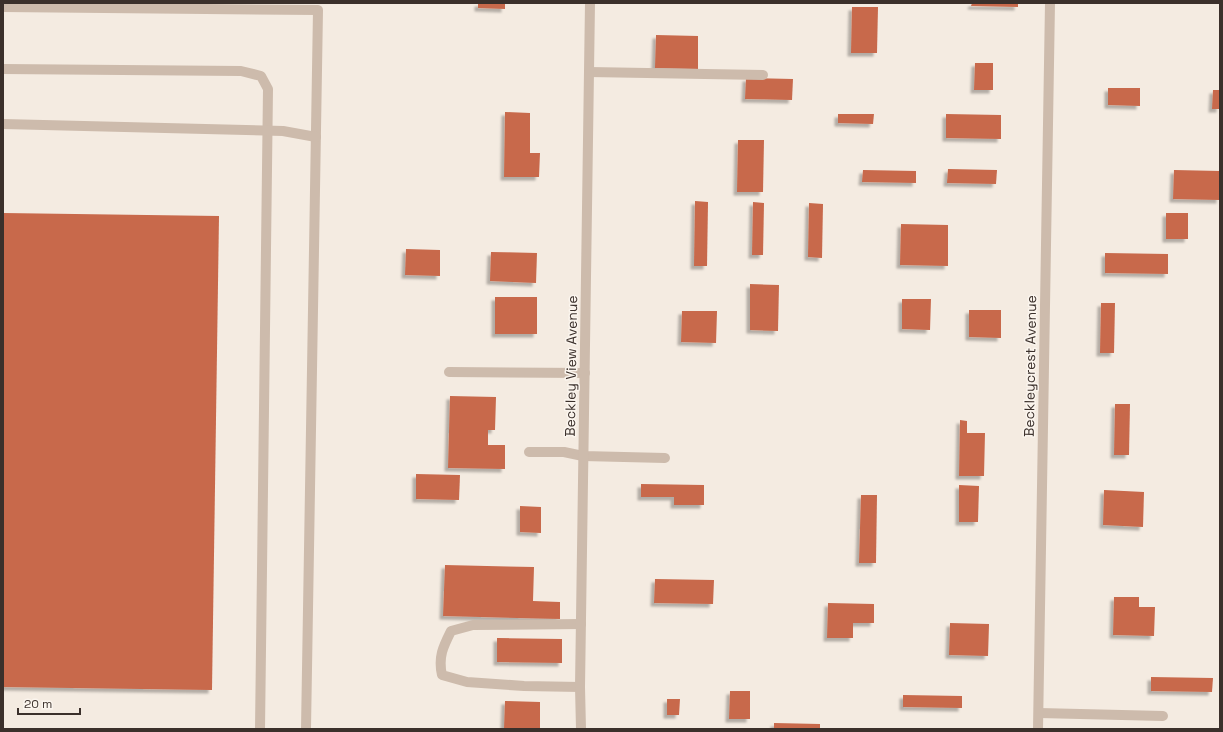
<svg xmlns="http://www.w3.org/2000/svg" width="1223" height="732" font-family="'Space Grotesk',sans-serif">
  <style>
    .building { fill: #c8694b; filter: url(#shadow) }
    .lines { fill: none; stroke-linecap: round; stroke-linejoin: round }
    .minor { stroke: #cdbbac; stroke-width: 10 }
    .labels { text-anchor: middle; dominant-baseline: central; stroke-width: 3; stroke-linejoin: round; paint-order: stroke }
    .street-label { font-size: 14px; fill: #3b302b; stroke: #fbf5ee }
  </style>
  <defs>
    <filter id="shadow"><feDropShadow dx="-3.5" dy="3.5" stdDeviation="1" flood-color="#0004"/></filter>
  </defs>
  <rect width="100%" height="100%" fill="#f4ebe1"/>
  <g class="building">
    <polygon points="478,3 505,3 505,9 478,8"/>
    <polygon points="972,3 1018,3 1018,7 971,6"/>
    <polygon points="852,7 878,7 877,53 851,53"/>
    <polygon points="656,35 698,36 698,69 655,68"/>
    <polygon points="975,63 993,63 993,90 974,90"/>
    <polygon points="746,78 793,79 792,100 745,99"/>
    <polygon points="1108,88 1140,88 1140,106 1108,105"/>
    <polygon points="1213,90 1220,90 1220,109 1212,109"/>
    <polygon points="505,112 530,113 530,153 540,153 539,177 504,177"/>
    <polygon points="838,114 874,114 873,124 838,123"/>
    <polygon points="946,114 1001,115 1001,139 946,138"/>
    <polygon points="738,140 764,140 763,192 737,192"/>
    <polygon points="948,169 997,170 996,184 947,183"/>
    <polygon points="863,170 916,171 916,183 862,182"/>
    <polygon points="1174,170 1220,171 1220,200 1173,199"/>
    <polygon points="695,201 708,202 707,266 694,266"/>
    <polygon points="753,202 764,203 763,255 752,255"/>
    <polygon points="809,203 823,204 822,258 808,257"/>
    <polygon points="3,213 219,216 212,690 3,687"/>
    <rect x="1166" y="213" width="22" height="26"/>
    <polygon points="901,224 948,225 948,266 900,265"/>
    <polygon points="406,249 440,250 440,276 405,275"/>
    <polygon points="491,252 537,253 536,283 490,281"/>
    <polygon points="1105,253 1168,254 1168,274 1105,273"/>
    <polygon points="750,284 779,285 778,331 750,330"/>
    <rect x="495" y="297" width="42" height="37"/>
    <polygon points="902,299 931,299 930,330 902,329"/>
    <polygon points="1101,303 1115,303 1114,353 1100,353"/>
    <polygon points="969,310 1001,310 1001,338 969,337"/>
    <polygon points="682,311 717,311 716,343 681,342"/>
    <polygon points="450,396 496,397 495,430 488,430 488,445 505,445 505,469 448,468"/>
    <polygon points="1115,404 1130,404 1129,455 1114,455"/>
    <polygon points="960,420 967,421 967,433 985,433 984,476 959,476"/>
    <polygon points="416,474 460,475 459,500 416,499"/>
    <polygon points="641,484 704,485 704,505 674,505 674,497 641,497"/>
    <polygon points="959,485 979,486 978,522 959,522"/>
    <polygon points="1104,490 1144,492 1143,527 1103,525"/>
    <polygon points="861,495 877,495 876,563 859,563"/>
    <polygon points="520,506 541,507 541,533 520,532"/>
    <polygon points="445,565 534,567 533,601 560,602 560,619 443,616"/>
    <polygon points="655,579 714,580 713,604 654,603"/>
    <polygon points="1114,597 1139,597 1139,607 1155,607 1154,636 1113,635"/>
    <polygon points="828,603 874,604 874,623 853,623 853,638 827,638"/>
    <polygon points="950,623 989,624 988,656 949,655"/>
    <polygon points="497,638 562,639 562,663 497,662"/>
    <polygon points="1151,677 1213,678 1212,692 1151,691"/>
    <polygon points="730,691 750,691 750,719 729,719"/>
    <polygon points="903,695 962,696 962,708 903,707"/>
    <polygon points="667,699 680,699 679,715 667,715"/>
    <polygon points="505,701 540,702 540,729 504,729"/>
    <polygon points="774,723 820,724 820,729 774,729"/>
  </g>
  <g class="lines">
    <g class="minor">
      <polyline points="3,7 318,10 306,729"/>
      <polyline points="3,69 241,71 261,76 268,89 260,729"/>
      <polyline points="589,72 763,75"/>
      <polyline points="3,124 283,131 316,137"/>
      <polyline points="449,372 585,373"/>
      <polyline points="529,452 564,452 583,456 665,458"/>
      <path d="M580,687L524,686L467,682L442,675C438,657 443,647 451,631L473,625L581,624"/>
      <polyline points="1039,713 1163,716"/>
      <polyline points="581,729 580,687 590,3"/>
      <polyline points="1038,729 1050,3"/>
    </g>
  </g>
  <g class="labels">
    <g class="street-label">
      <text transform="translate(571 366) rotate(-89)">Beckley View Avenue</text>
      <text transform="translate(1030 366) rotate(-89)">Beckleycrest Avenue</text>
    </g>
  </g>
  <rect width="1223" height="732" fill="none" stroke="#3b302b" stroke-width="8"/>
  <path d="M18 708v6h62v-6" fill="none" stroke="#3b302b" stroke-width="2"/>
  <text x="24" y="708" font-size="12" fill="#3b302b" stroke="#fbf5ee" stroke-width="3" paint-order="stroke">20 m</text>
</svg>
